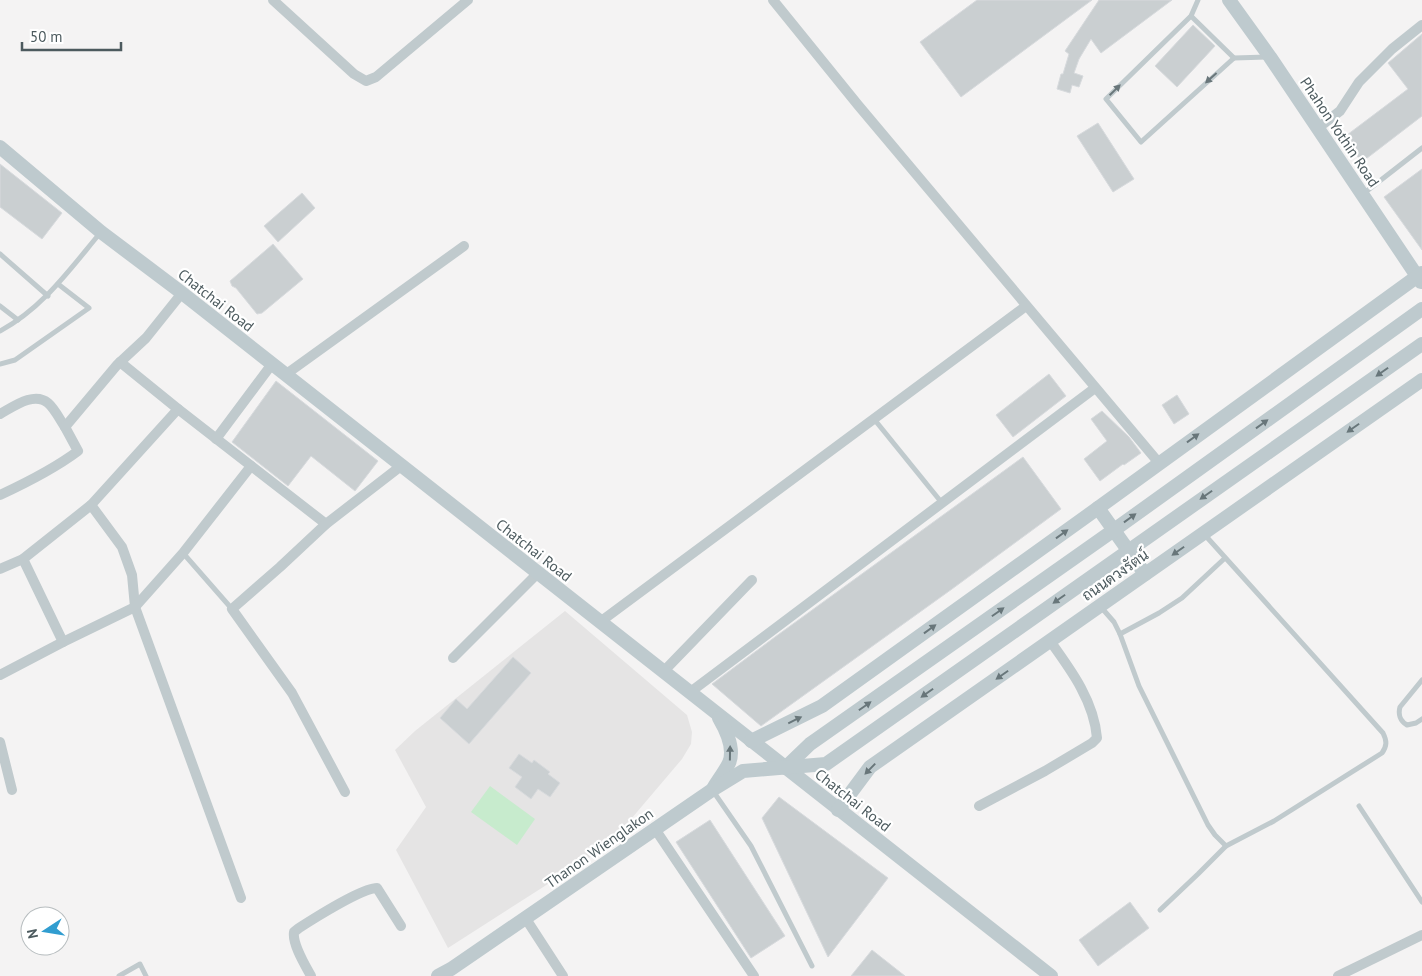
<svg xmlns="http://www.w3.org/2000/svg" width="1422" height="976" font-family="'PT Sans',Sarabun,sans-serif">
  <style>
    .education { fill: #e5e4e4 }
    .green { fill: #c7ebcd }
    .building { fill: #cacfd1; stroke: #d7dadd }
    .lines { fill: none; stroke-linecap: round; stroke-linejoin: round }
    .lane { stroke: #c0cacd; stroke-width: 5 }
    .street { stroke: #c0cacd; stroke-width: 10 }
    .secondary { stroke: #becace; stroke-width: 14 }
    .oneway { fill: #69767a }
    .oneway2 { fill: #68767a }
    .labels { text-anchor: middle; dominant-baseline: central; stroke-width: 4.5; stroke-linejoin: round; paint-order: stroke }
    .street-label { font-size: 15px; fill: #4c5a5e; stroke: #fff }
  </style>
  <rect width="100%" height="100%" fill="#f4f3f3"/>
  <polygon class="education" points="565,611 687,715 692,732 691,744 682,759 609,845 448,948 396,850 426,807 395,750 415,731"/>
  <polygon class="green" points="490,786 535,819 517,845 471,812"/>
  <g class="building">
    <polygon points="977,0 1092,0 961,97 920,42"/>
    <polygon points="1099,0 1172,0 1101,53 1091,39 1079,59 1074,73 1083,76 1079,87 1072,85 1070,93 1057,89 1061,74 1063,74 1069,54 1065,51"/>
    <polygon points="1193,25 1215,46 1177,87 1155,66"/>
    <polygon points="1422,34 1422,116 1362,162 1343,138 1408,89 1388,63"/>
    <polygon points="1098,123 1134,179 1113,192 1077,136"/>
    <polygon points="0,164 62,213 42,239 0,207"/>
    <polygon points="1422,169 1422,250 1384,197"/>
    <polygon points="302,193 315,208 278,242 264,226"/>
    <polygon points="273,244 303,279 262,313 257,314 236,288 232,286 230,281"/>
    <polygon points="1049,374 1066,396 1013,437 996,415"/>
    <polygon points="276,381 378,461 355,491 311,456 288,486 232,442"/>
    <polygon points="1177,395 1189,414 1174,424 1162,405"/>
    <polygon points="1102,411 1129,437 1141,453 1124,465 1123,464 1100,481 1084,459 1107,441 1091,419"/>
    <polygon points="1023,457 1061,509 952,589 761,726 712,684 775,637"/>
    <polygon points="513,657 531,673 469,744 440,718 456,699 467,709"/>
    <polygon points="519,754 532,763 534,760 550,772 548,774 560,783 550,797 538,789 531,799 515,787 522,777 509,768"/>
    <polygon points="779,797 888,878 828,957 762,818"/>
    <polygon points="710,820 785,936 751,958 676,842"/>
    <polygon points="1130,902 1149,928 1098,966 1079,940"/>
    <polygon points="872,950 905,976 851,976"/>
  </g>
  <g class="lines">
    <g class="lane">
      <polyline points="1198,0 1191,16 1106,99 1141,142 1234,58 1267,57"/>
      <polyline points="1191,16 1234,58"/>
      <polyline points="1363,194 1422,148"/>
      <polyline points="0,254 48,296"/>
      <polyline points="0,306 18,320"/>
      <path d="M0,331C43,308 70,269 101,232"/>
      <polyline points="0,364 15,360 89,308 58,284"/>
      <polyline points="874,419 942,503"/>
      <polyline points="183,553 232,609"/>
      <path d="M1100,606L1114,622L1120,634L1139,686L1208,825L1215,835L1226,846L1274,821L1382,753C1387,746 1387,741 1383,733L1204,534"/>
      <polyline points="1120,634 1159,613 1182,598 1225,558"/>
      <path d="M1422,680L1400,707C1398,714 1400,721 1407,725L1416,723L1422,719"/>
      <polyline points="713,791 751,846 812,966"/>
      <polyline points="1359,806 1422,902"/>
      <polyline points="1160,910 1198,874 1226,846"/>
      <polyline points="119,976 140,964 146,976"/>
    </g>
    <g class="street">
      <polyline points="273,0 354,74 366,81 376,77 468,0"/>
      <polyline points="773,0 858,105 1159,463"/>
      <polyline points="1318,128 1340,111 1359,82 1392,49 1422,25"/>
      <polyline points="120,362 178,409 326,524"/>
      <polyline points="285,375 464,246"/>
      <path d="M0,414C13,407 34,391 48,403C55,409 60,420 65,427"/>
      <polyline points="216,439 272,364"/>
      <path d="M0,495C28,482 54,469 78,451L65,427L117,365L146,338L182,293"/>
      <polyline points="91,505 122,547 132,575 135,607 241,898"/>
      <polyline points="23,559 63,642"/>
      <polyline points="0,569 23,559 91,505 178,409"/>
      <polyline points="600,622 1026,306"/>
      <polyline points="453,658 538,573"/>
      <polyline points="663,672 752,580"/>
      <polyline points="0,675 63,642 135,607 183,553 251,466"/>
      <polyline points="689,693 1095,388"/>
      <polyline points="0,742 12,790"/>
      <polyline points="345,792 292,693 232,609 280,567 326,524 401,466"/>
      <path d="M979,806L1045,771L1092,743L1097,738C1094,701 1071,670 1050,641"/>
      <polyline points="655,829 754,976"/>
      <polyline points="526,919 563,976"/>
      <path d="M311,976C305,965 292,944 294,932L299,928C313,919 362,888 377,888L401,926"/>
      <polyline points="1338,976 1422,935"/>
    </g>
    <g class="secondary">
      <polyline points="1229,0 1270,57 1421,282"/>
      <polyline points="0,147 101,232 182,293 1051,976"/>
      <polyline points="1098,508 1145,574"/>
      <polyline points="751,741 822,706 1098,508 1422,273"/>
      <polyline points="785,768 810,744 1114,530 1422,309"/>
      <path d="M714,787C719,779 725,771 729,763C735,749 726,730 719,718"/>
      <polyline points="838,810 870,767 1422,380"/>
      <polyline points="438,976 451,969 712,790 743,771 826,764 1422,344"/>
    </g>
  </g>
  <defs><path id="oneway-solid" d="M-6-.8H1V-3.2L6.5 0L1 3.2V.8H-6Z" transform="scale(1.25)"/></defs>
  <g class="oneway">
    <use href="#oneway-solid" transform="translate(1211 78) rotate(138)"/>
    <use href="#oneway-solid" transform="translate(1115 90) rotate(-44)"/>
  </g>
  <g class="oneway2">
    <use href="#oneway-solid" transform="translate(1382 372) rotate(145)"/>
    <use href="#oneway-solid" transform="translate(1262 424) rotate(-36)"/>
    <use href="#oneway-solid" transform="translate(1353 428) rotate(145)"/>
    <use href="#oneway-solid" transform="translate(1193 438) rotate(-36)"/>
    <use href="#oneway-solid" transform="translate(1206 495) rotate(145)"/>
    <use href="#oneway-solid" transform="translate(1130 518) rotate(-36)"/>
    <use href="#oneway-solid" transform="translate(1062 534) rotate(-36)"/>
    <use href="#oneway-solid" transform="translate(1178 551) rotate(145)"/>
    <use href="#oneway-solid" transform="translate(1059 599) rotate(145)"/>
    <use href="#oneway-solid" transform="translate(998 612) rotate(-35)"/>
    <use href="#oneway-solid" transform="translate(930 629) rotate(-36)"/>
    <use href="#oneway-solid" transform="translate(1002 675) rotate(145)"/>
    <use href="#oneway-solid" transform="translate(927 693) rotate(145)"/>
    <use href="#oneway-solid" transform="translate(865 706) rotate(-35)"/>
    <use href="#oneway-solid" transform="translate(795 720) rotate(-26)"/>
    <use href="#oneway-solid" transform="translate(730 753) rotate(-89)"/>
    <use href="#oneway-solid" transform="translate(870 769) rotate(134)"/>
  </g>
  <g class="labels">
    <g class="street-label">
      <text transform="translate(1340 132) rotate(56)">Phahon Yothin Road</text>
      <text transform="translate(216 300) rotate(38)">Chatchai Road</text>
      <text transform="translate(534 550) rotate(38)">Chatchai Road</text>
      <text transform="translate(1115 575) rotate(-35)">ถนนดวงรัตน์</text>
      <text transform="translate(853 800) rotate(38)">Chatchai Road</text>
      <text transform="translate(599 848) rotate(-35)">Thanon Wienglakon</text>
    </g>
  </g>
  <g transform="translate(45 931) rotate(258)"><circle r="24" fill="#ffffff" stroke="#b7bdbf"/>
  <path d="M0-4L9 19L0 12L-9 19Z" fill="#319dd0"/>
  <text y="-8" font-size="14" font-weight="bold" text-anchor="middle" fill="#4c5a5e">N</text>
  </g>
  <path d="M22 42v8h99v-8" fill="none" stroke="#4c5a5e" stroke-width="2.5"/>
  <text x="30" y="42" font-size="15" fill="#4c5a5e" stroke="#ffffff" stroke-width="4" paint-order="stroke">50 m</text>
</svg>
